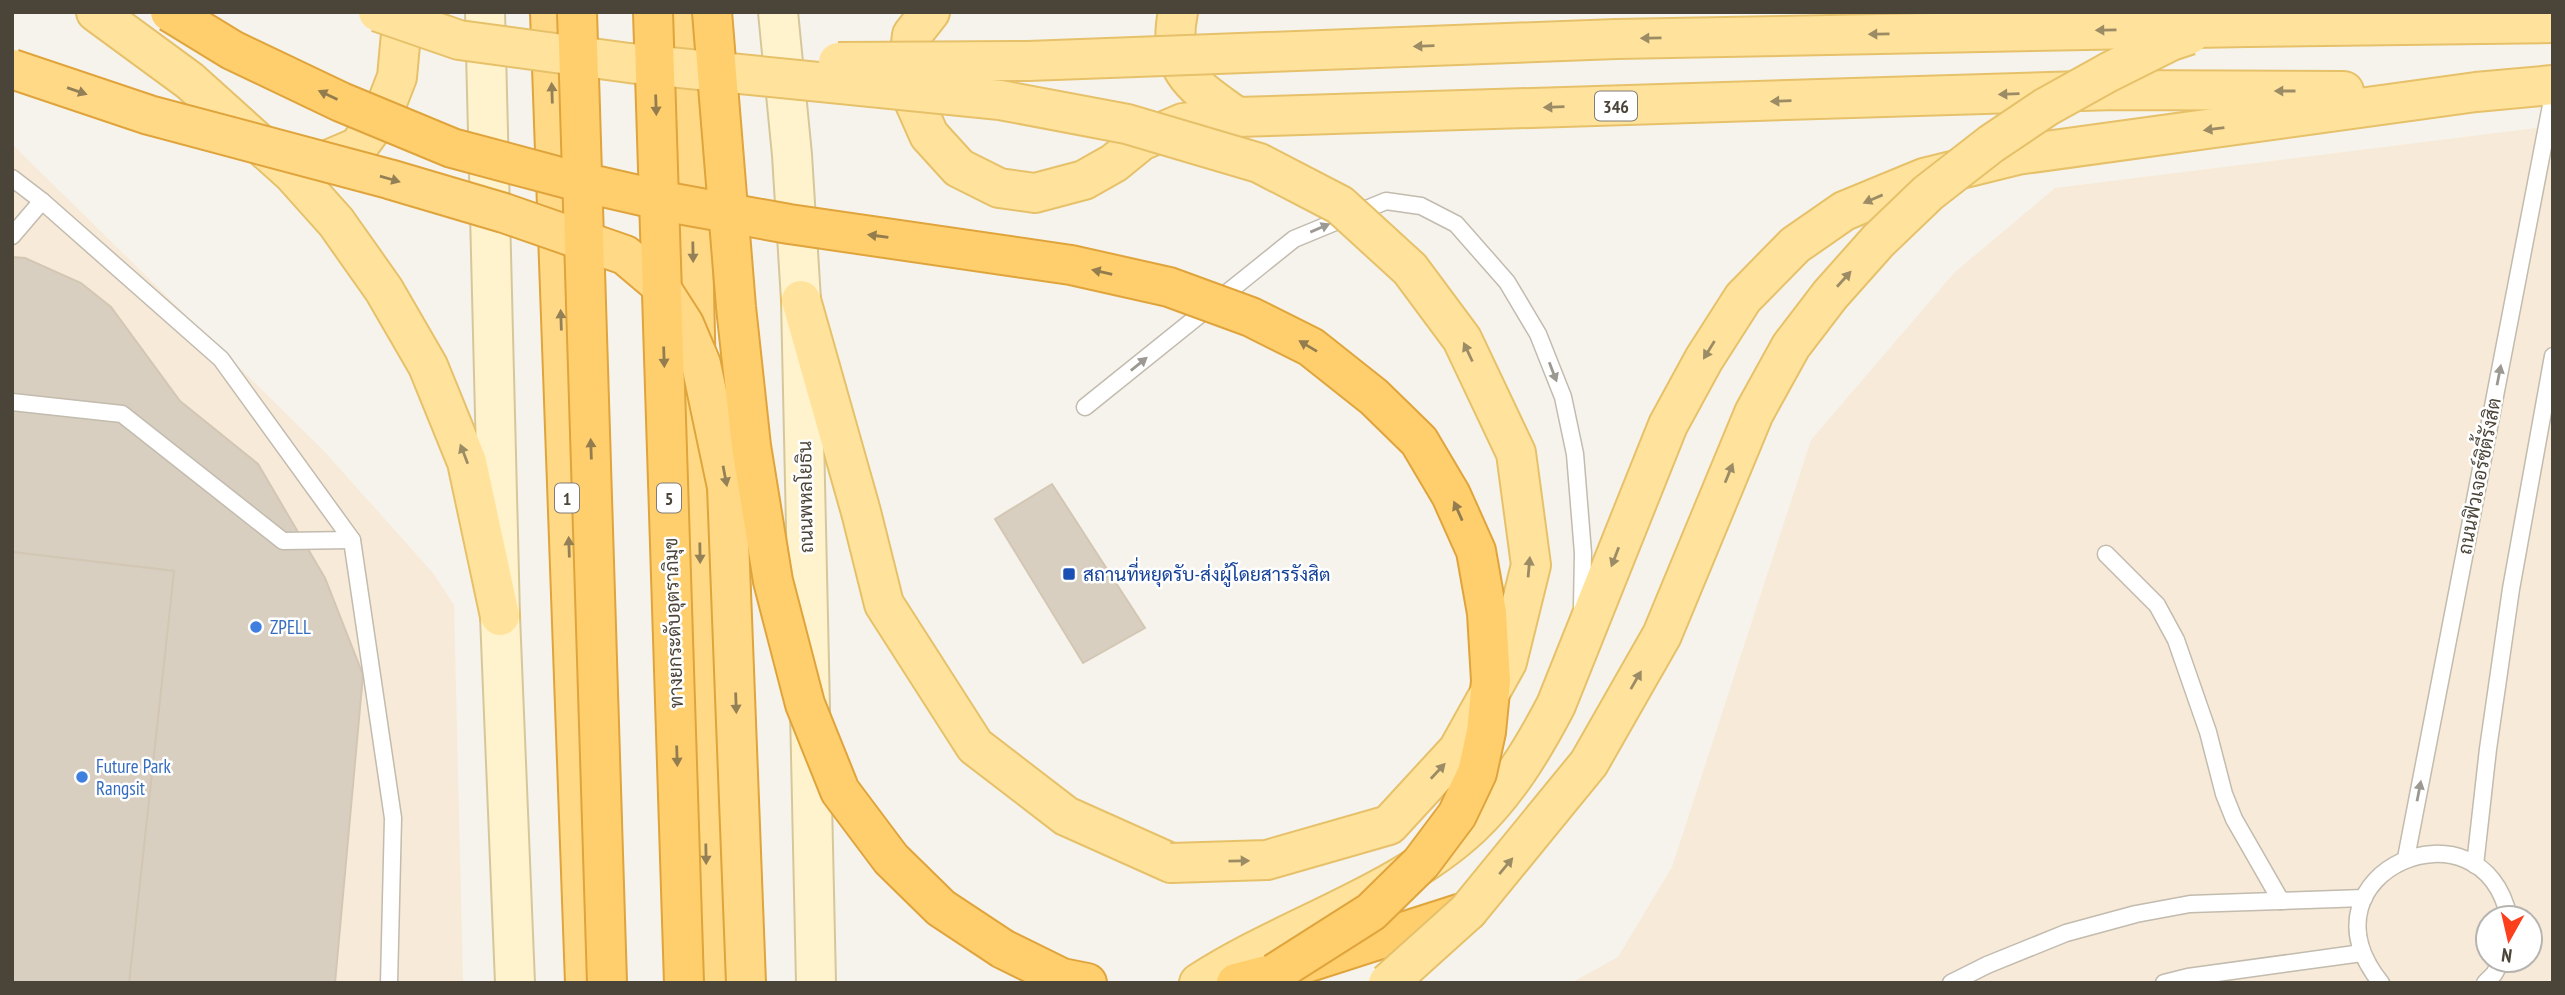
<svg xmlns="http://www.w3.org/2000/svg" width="2565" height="995" font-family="'PT Sans Narrow',Sarabun,sans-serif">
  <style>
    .commercial { fill: #f7ead8; fill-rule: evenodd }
    .building { fill: #d8cfc1; stroke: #d3c7b4; stroke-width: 2 }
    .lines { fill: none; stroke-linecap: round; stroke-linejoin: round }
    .service-casing { stroke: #c2bbae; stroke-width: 19 }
    .secondary-casing { stroke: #d6c79b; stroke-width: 42 }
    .primary-casing { stroke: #e6c16a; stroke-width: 42 }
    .trunk-casing { stroke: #e0a43c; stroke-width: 42 }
    .motorway-casing { stroke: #e0a43c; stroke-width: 42 }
    .service { stroke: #fff; stroke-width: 16 }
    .secondary { stroke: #fff3cd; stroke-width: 38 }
    .primary { stroke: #ffe39c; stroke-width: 38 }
    .trunk { stroke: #ffd985; stroke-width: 38 }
    .motorway { stroke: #ffcf6e; stroke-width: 38 }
    .primary-bridge-casing { stroke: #e6c16a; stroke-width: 42; stroke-linecap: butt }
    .trunk-bridge-casing { stroke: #e0a43c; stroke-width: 42; stroke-linecap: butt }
    .motorway-bridge-casing { stroke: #e0a43c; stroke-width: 42; stroke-linecap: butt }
    .primary-bridge { stroke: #ffe39c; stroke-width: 38 }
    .trunk-bridge { stroke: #ffd985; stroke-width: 38 }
    .motorway-bridge { stroke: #ffcf6e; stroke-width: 38 }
    .oneway { fill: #9c8c66 }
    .oneway2 { fill: #938057 }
    .oneway3 { fill: #937c4e }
    .oneway4 { fill: #9c9892 }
    .transit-dot { fill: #1a4fb4; stroke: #fff; stroke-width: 2.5 }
    .shop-dot { fill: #3f7fe0; stroke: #fff; stroke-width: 2.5 }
    .labels { text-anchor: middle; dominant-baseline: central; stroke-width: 5; stroke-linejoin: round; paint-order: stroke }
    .shield { fill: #fff; stroke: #817c74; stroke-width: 2 }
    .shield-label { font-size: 18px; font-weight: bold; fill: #4b4439 }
    .street-label { font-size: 19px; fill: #4b4439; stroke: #fff }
    .transit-label { font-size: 19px; fill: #164399; stroke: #fff; text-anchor: start }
    .shop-label { font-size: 19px; fill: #366cbe; stroke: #fff; text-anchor: start }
  </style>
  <rect width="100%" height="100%" fill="#f6f3ec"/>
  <g class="commercial">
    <path d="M2553,126V983H1571L1618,957L1672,867L1811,440L1955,272L2055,188ZM2488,918H2530V960H2488Z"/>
    <polygon points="12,144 324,451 433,573 454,605 463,983 12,983"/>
  </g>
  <g class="building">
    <polygon points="12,257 25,258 81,283 111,307 180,401 258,464 325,578 363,675 335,983 129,983 174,571 12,552"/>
    <polygon points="1052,484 1145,628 1083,663 995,519"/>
    <polygon points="12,552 174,571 129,983 12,983"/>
  </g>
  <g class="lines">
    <g class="service-casing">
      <g id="service">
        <polyline points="12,178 42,201 221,359 352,540 393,818 389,983"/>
        <polyline points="12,236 42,201"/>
        <polyline points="12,402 122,414 283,541 352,540"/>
        <polyline points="1085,407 1294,239 1386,201 1421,206 1456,224 1507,282 1538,334 1563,397 1575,454 1583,553 1582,606"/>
        <polyline points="2106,554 2157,605 2176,640 2208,732 2224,794 2234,819 2281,901"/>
        <polyline points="2406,858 2553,95"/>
        <polyline points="2475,865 2488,749 2511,589 2553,356"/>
        <polyline points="1951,983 1987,965 2066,933 2136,914 2190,904 2364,898"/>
        <polyline points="2164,983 2188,977 2362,953"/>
        <path d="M2381,983C2292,872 2483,792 2509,918"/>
        <polyline points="2485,983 2494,974 2502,960"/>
      </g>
    </g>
    <g class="secondary-casing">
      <g id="secondary">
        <polyline points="485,12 500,616 515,983"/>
        <polyline points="778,12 792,155 801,300 816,983"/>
      </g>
    </g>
    <g class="primary-casing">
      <g id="primary">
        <polyline points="96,12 190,81 293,174 336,222 384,290 428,366 467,462 500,616"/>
        <polyline points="930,12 912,35 906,83 929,135 959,168 999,188 1035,193 1084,180 1114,163 1141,141 1183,123 1237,117 2115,90 2344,91"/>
        <path d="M1178,12C1166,71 1194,86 1237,117"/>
        <polyline points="2248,27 2553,23"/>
        <polyline points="304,170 358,147 383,113 397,77 403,12"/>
        <polyline points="801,300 861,512 884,604 975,746 1066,816 1171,863"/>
        <path d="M1199,983C1285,927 1396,896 1471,826C1507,792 1533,749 1556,705L1668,425L1704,359L1743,298L1795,245L1844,211L1924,178L2017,155L2476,92L2553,85"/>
      </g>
    </g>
    <g class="trunk-casing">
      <g id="trunk">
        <polyline points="550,12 585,983"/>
        <polyline points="688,12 709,983"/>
      </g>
    </g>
    <g class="motorway-casing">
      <g id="motorway">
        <polyline points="1003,949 1062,978 1087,983"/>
        <polyline points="1236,983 1275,973 1468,911"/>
      </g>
    </g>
    <use href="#service" class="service"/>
    <use href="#secondary" class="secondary"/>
    <use href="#primary" class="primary"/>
    <use href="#trunk" class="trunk"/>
    <use href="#motorway" class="motorway"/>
    <g class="primary-bridge-casing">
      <g id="primary-bridge">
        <polyline points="378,12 459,40 629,63 1000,100 1127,124 1259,163 1340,205 1410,269 1462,339 1516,453 1531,565 1507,662 1458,750 1389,825 1267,860 1171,863"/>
        <polyline points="838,62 1028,61 1616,39 2248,27"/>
        <polyline points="1388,983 1468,911 1589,763 1662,635 1754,413 1791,346 1830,295 1878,241 1928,193 1991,144 2046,107 2109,72 2171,41 2189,35"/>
      </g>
    </g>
    <g class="trunk-bridge-casing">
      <polyline id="trunk-bridge" points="12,69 149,115 389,179 504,213 625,255 657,282 684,324 701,364 727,487 746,983"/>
    </g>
    <g class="motorway-bridge-casing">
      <g id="motorway-bridge">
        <polyline points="170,12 232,50 341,102 452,148 568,179 673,203 789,224 1071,265 1169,287 1251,317 1311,347 1374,397 1419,441 1451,495 1476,551 1487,613 1491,681 1486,732 1477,773 1457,815 1421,863 1371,912 1275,973"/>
        <polyline points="577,12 607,983"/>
        <polyline points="653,12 684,983"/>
        <polyline points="712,12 736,307 751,446 773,581 805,704 840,791 891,859 941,908 1003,949"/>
      </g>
    </g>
    <use href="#primary-bridge" class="primary-bridge"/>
    <use href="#trunk-bridge" class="trunk-bridge"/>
    <use href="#motorway-bridge" class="motorway-bridge"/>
  </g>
  <defs><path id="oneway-solid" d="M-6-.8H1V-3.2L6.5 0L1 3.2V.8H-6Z" transform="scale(1.75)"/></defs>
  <g class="oneway">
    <use href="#oneway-solid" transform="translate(2106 30) rotate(179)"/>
    <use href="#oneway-solid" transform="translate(1879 34) rotate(179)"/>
    <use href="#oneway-solid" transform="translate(1651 38) rotate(179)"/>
    <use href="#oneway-solid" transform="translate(1424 46) rotate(178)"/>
    <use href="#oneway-solid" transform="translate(2285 91) rotate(-180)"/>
    <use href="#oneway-solid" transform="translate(2009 94) rotate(178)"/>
    <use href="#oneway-solid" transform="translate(1781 101) rotate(178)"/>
    <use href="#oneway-solid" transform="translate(1554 107) rotate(178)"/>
    <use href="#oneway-solid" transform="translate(2214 129) rotate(173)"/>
    <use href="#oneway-solid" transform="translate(1873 199) rotate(157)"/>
    <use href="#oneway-solid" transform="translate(1844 279) rotate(-48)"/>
    <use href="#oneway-solid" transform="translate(1709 350) rotate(122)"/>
    <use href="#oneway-solid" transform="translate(1468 352) rotate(-115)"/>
    <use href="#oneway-solid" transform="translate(464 454) rotate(-111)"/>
    <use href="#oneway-solid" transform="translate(1729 473) rotate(-68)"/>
    <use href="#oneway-solid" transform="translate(1615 557) rotate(111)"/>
    <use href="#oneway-solid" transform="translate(1529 567) rotate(-85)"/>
    <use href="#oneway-solid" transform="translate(1636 680) rotate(-60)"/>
    <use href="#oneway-solid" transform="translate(1438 771) rotate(-47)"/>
    <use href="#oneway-solid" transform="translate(1239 861) rotate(-1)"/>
    <use href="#oneway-solid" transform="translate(1506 866) rotate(-50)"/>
  </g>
  <g class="oneway2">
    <use href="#oneway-solid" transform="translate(77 91) rotate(19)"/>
    <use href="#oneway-solid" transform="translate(552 93) rotate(-92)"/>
    <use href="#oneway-solid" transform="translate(390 179) rotate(16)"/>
    <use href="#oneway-solid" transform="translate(693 252) rotate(89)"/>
    <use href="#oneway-solid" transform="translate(561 320) rotate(-92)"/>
    <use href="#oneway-solid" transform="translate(725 476) rotate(79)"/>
    <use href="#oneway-solid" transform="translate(569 547) rotate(-92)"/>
    <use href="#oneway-solid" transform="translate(700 553) rotate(89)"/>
    <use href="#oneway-solid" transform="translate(736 703) rotate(88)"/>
    <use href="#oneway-solid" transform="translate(706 854) rotate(89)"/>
  </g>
  <g class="oneway3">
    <use href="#oneway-solid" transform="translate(328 95) rotate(-155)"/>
    <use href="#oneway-solid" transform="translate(656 105) rotate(88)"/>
    <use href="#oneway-solid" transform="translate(878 236) rotate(-172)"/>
    <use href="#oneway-solid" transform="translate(1102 272) rotate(-167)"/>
    <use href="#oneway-solid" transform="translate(1308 346) rotate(-149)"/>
    <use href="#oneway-solid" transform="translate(664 357) rotate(88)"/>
    <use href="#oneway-solid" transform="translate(591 449) rotate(-92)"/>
    <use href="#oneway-solid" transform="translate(1458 511) rotate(-114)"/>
    <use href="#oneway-solid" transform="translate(677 756) rotate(88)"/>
  </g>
  <g class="oneway4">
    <use href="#oneway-solid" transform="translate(1320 228) rotate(-23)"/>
    <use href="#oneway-solid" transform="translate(1139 364) rotate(-39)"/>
    <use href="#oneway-solid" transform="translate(1553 372) rotate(69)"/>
    <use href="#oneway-solid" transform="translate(2499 375) rotate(-79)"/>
    <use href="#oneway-solid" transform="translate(2419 791) rotate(-79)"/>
  </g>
  <rect class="transit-dot" x="1062" y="567" width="14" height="14" rx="3.5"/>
  <g class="shop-dot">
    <circle cx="256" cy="627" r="7"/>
    <circle cx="82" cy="777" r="7"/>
  </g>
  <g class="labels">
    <g class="shield">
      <rect x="1595" y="91.5" width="42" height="29" rx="5"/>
      <rect x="555" y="483.5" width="24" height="29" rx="5"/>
      <rect x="657" y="483.5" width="24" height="29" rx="5"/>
    </g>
    <g class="shield-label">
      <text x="1616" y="106">346</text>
      <text x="567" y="498">1</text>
      <text x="669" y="498">5</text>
    </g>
    <g class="street-label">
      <text transform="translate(2479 476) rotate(-79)">ถนนฟิวเจอร์ซิตี้รังสิต</text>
      <text transform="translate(805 497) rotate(-91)">ถนนพหลโยธิน</text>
      <text transform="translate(673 623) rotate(-92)">ทางยกระดับอุตราภิมุข</text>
    </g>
    <g class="transit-label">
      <text x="1083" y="574">สถานที่หยุดรับ-ส่งผู้โดยสารรังสิต</text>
    </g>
    <g class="shop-label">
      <text x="270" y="627">ZPELL</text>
      <text x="96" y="766">Future Park<tspan x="96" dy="22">Rangsit</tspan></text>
    </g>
  </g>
  <rect width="2565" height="995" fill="none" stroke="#4b4439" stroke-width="28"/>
  <g transform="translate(2509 939) rotate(188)"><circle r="33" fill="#ffffff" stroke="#b7b4b0" stroke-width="2"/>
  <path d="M0-5L12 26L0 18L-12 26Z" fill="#fc3f1d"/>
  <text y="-10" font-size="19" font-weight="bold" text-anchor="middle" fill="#4b4439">N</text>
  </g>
</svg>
